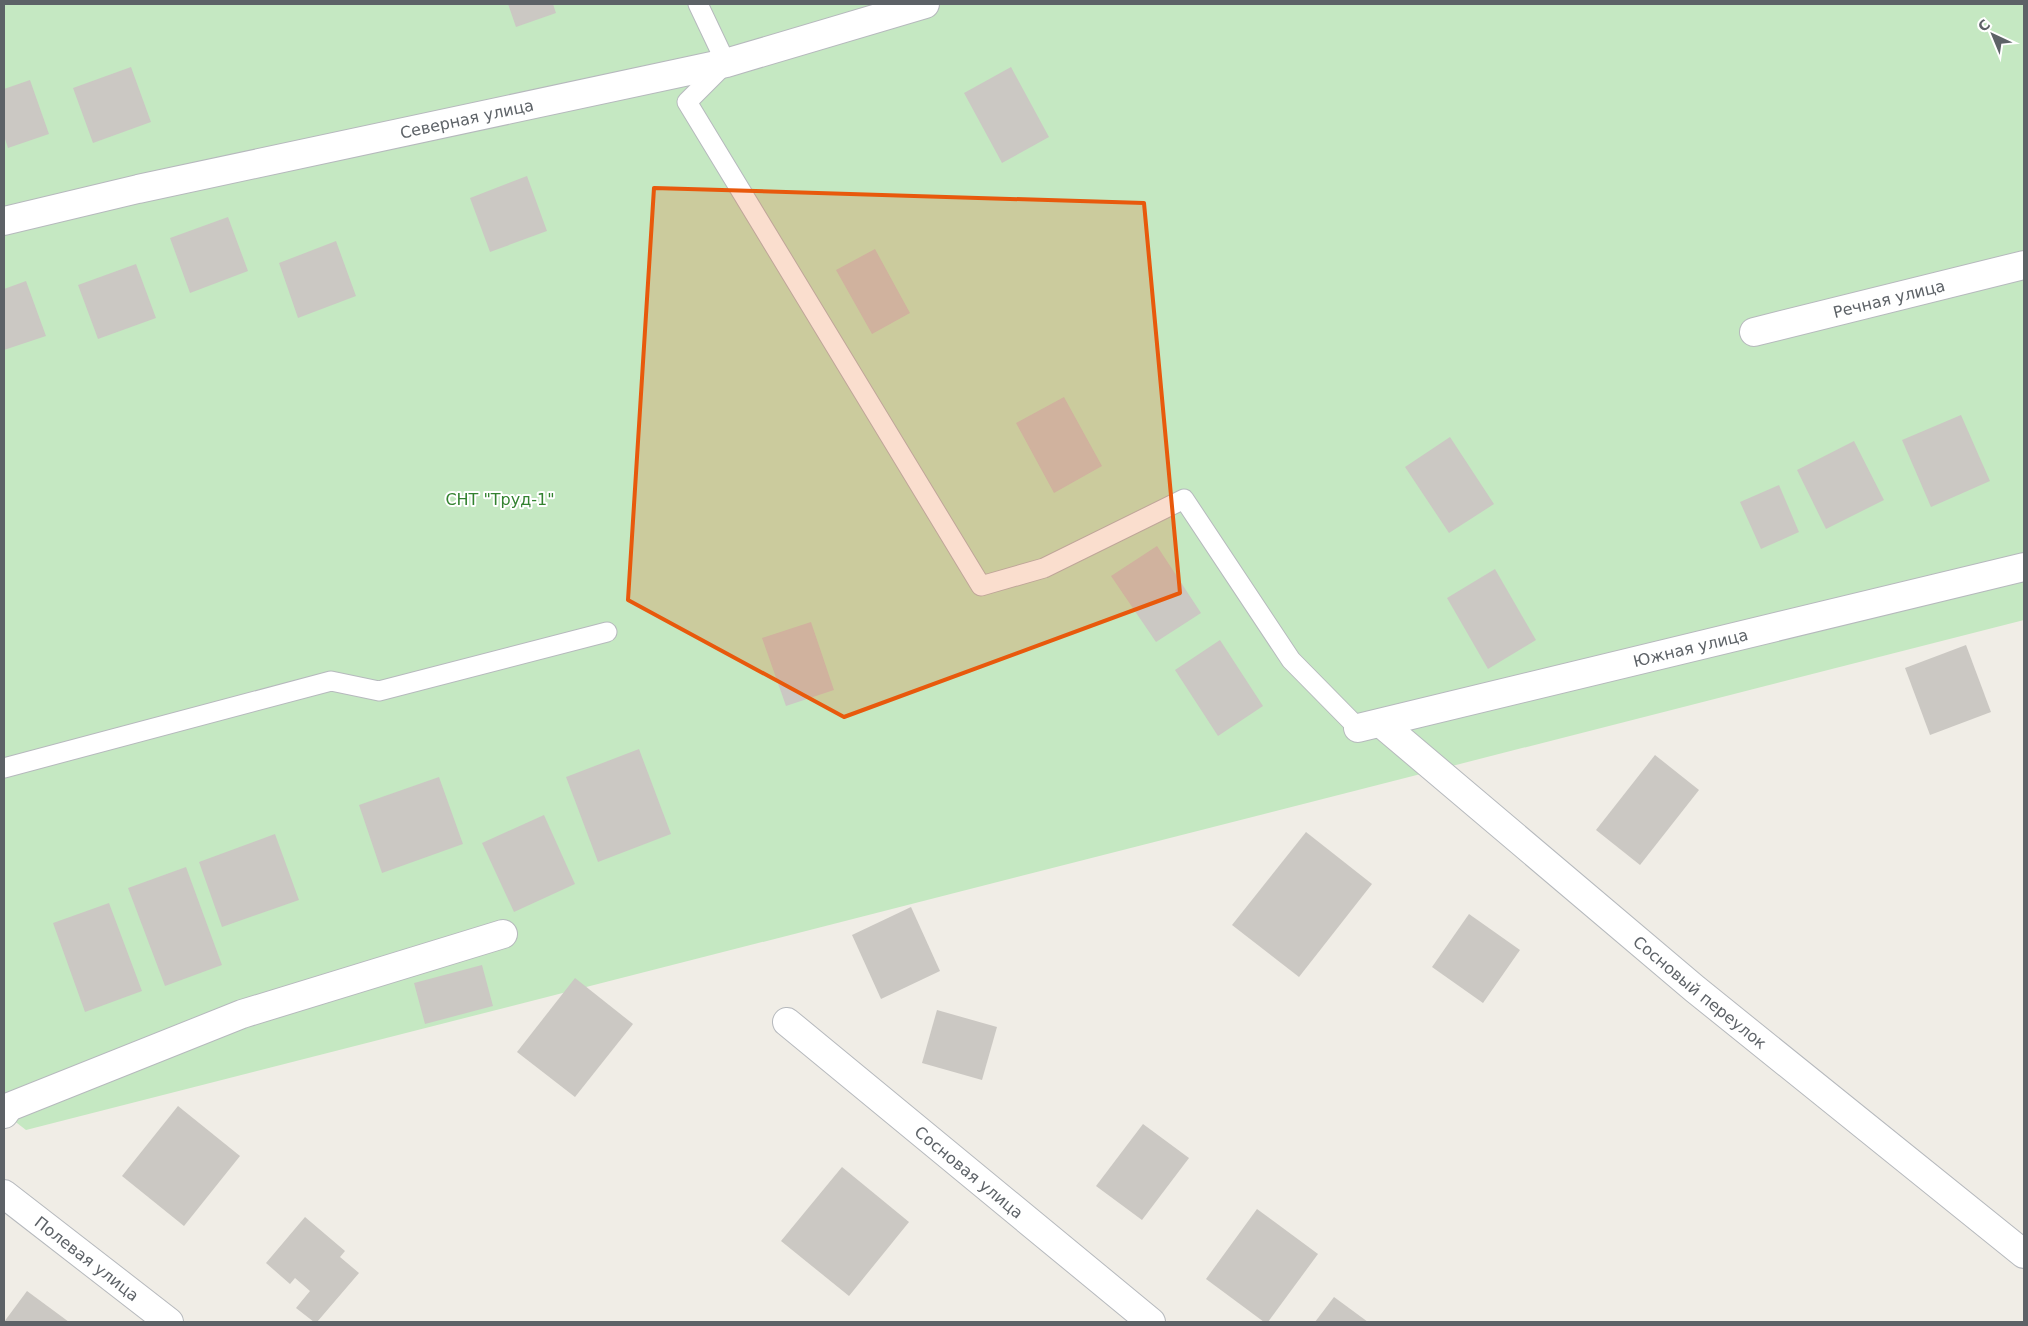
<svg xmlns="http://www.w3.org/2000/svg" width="2028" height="1326" font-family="'DejaVu Sans',sans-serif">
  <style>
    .green { fill: #c5e8c2 }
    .building { fill: #cbc8c3 }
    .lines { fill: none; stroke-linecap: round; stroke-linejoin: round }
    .service-casing { stroke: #b6b9bd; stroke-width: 21 }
    .minor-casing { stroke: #b6b9bd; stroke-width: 30 }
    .service { stroke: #fff; stroke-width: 19 }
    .minor { stroke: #fff; stroke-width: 28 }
    .marked { fill: #e8590c; fill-opacity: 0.2; stroke: #e8590c; stroke-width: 4; stroke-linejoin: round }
    .labels { text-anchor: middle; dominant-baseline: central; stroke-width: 4; stroke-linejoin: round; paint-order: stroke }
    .street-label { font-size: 16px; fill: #5d6267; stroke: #fff }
    .park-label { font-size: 16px; fill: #338230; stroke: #fff }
  </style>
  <rect width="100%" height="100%" fill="#f0ede6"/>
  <polygon class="green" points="4,4 2024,4 2024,620 26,1130 4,1113"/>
  <g class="building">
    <polygon points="508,4 553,4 556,13 516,27"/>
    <polygon points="131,67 151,122 93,143 73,88"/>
    <polygon points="1011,67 1049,137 1002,163 964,93"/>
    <polygon points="30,80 49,134 8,148 4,136 4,89"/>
    <polygon points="527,176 547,231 490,252 470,198"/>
    <polygon points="228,217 248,271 190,293 170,238"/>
    <polygon points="336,241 356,296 298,318 279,263"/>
    <polygon points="875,249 910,313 872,334 836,270"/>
    <polygon points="136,264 156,318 98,339 78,285"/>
    <polygon points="26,281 46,336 4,350 4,289"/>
    <polygon points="1064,397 1102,466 1054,493 1016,423"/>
    <polygon points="1961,415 1990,481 1931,507 1902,440"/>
    <polygon points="1450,437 1494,504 1449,533 1405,467"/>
    <polygon points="1854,441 1884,500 1826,529 1797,470"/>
    <polygon points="1779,485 1799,532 1761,549 1740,502"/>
    <polygon points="1157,546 1201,613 1156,642 1111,576"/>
    <polygon points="1495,569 1536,640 1488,669 1447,598"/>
    <polygon points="811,622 834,690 786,706 762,638"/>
    <polygon points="1220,640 1263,706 1218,736 1175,670"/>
    <polygon points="1966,645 1991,712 1930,735 1905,668"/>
    <polygon points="639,749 671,834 598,862 566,777"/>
    <polygon points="1655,755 1699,790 1640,865 1596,830"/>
    <polygon points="439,777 463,844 382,873 359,805"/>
    <polygon points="544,815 575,884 514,912 482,843"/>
    <polygon points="1306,832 1372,884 1299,977 1232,925"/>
    <polygon points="275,834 299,900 222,927 199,862"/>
    <polygon points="186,867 222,965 165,986 128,888"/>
    <polygon points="109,903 142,991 85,1012 53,923"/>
    <polygon points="911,907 940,971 881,999 852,935"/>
    <polygon points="1469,914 1520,950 1483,1003 1432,967"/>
    <polygon points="482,965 493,1006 425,1024 414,983"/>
    <polygon points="575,978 633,1024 575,1097 517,1052"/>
    <polygon points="937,1010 997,1027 982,1080 922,1063"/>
    <polygon points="178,1106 240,1156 184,1226 122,1176"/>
    <polygon points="1143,1124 1189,1158 1142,1220 1096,1186"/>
    <polygon points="842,1167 909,1222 849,1296 781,1241"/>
    <polygon points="1257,1209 1318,1254 1268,1322 1264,1322 1206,1279"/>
    <polygon points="305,1217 345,1251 340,1257 359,1273 317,1322 314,1322 296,1308 310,1291 295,1278 290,1284 266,1263"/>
    <polygon points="27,1291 69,1322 4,1322"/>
    <polygon points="1334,1297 1368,1322 1315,1322"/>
  </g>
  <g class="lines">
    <g class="service-casing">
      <g id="service">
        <polyline points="698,4 726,63 687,102 981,586 1044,568 1184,499 1291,660 1358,728"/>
        <polyline points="4,768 331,681 379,691 607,632"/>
      </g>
    </g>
    <g class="minor-casing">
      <g id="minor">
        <path id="s1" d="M4,221L138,189L726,63L925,4"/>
        <path id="s2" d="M1754,332L2024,265"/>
        <path id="s3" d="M1382,724L1695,989L2024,1254"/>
        <path id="s4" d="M1358,728L2024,567"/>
        <path id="s5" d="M787,1022L1151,1322"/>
        <polyline points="4,1114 9,1107 242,1014 503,934"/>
        <path id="s6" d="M4,1194L169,1322"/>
      </g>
    </g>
    <use href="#service" class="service"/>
    <use href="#minor" class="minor"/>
  </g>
  <path class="marked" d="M654,188L1144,203L1180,593L844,717L628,600Z"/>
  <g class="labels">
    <g class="street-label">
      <text stroke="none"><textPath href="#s1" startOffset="474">Северная улица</textPath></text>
      <text stroke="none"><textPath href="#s2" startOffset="139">Речная улица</textPath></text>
      <text stroke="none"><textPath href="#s4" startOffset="342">Южная улица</textPath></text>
      <text stroke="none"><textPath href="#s3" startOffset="416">Сосновый переулок</textPath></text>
      <text stroke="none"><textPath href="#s5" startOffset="236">Сосновая улица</textPath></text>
      <text stroke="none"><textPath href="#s6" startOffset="105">Полевая улица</textPath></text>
    </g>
    <g class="park-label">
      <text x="500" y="499">СНТ "Труд-1"</text>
    </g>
  </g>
  <rect width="2028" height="1326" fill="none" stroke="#5d6267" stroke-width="10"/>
  <g transform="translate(1993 35) rotate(316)" stroke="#ffffff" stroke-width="4" paint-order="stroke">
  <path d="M0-4L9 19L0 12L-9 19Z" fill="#5d6267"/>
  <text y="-8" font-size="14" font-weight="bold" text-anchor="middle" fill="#5d6267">С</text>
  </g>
</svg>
